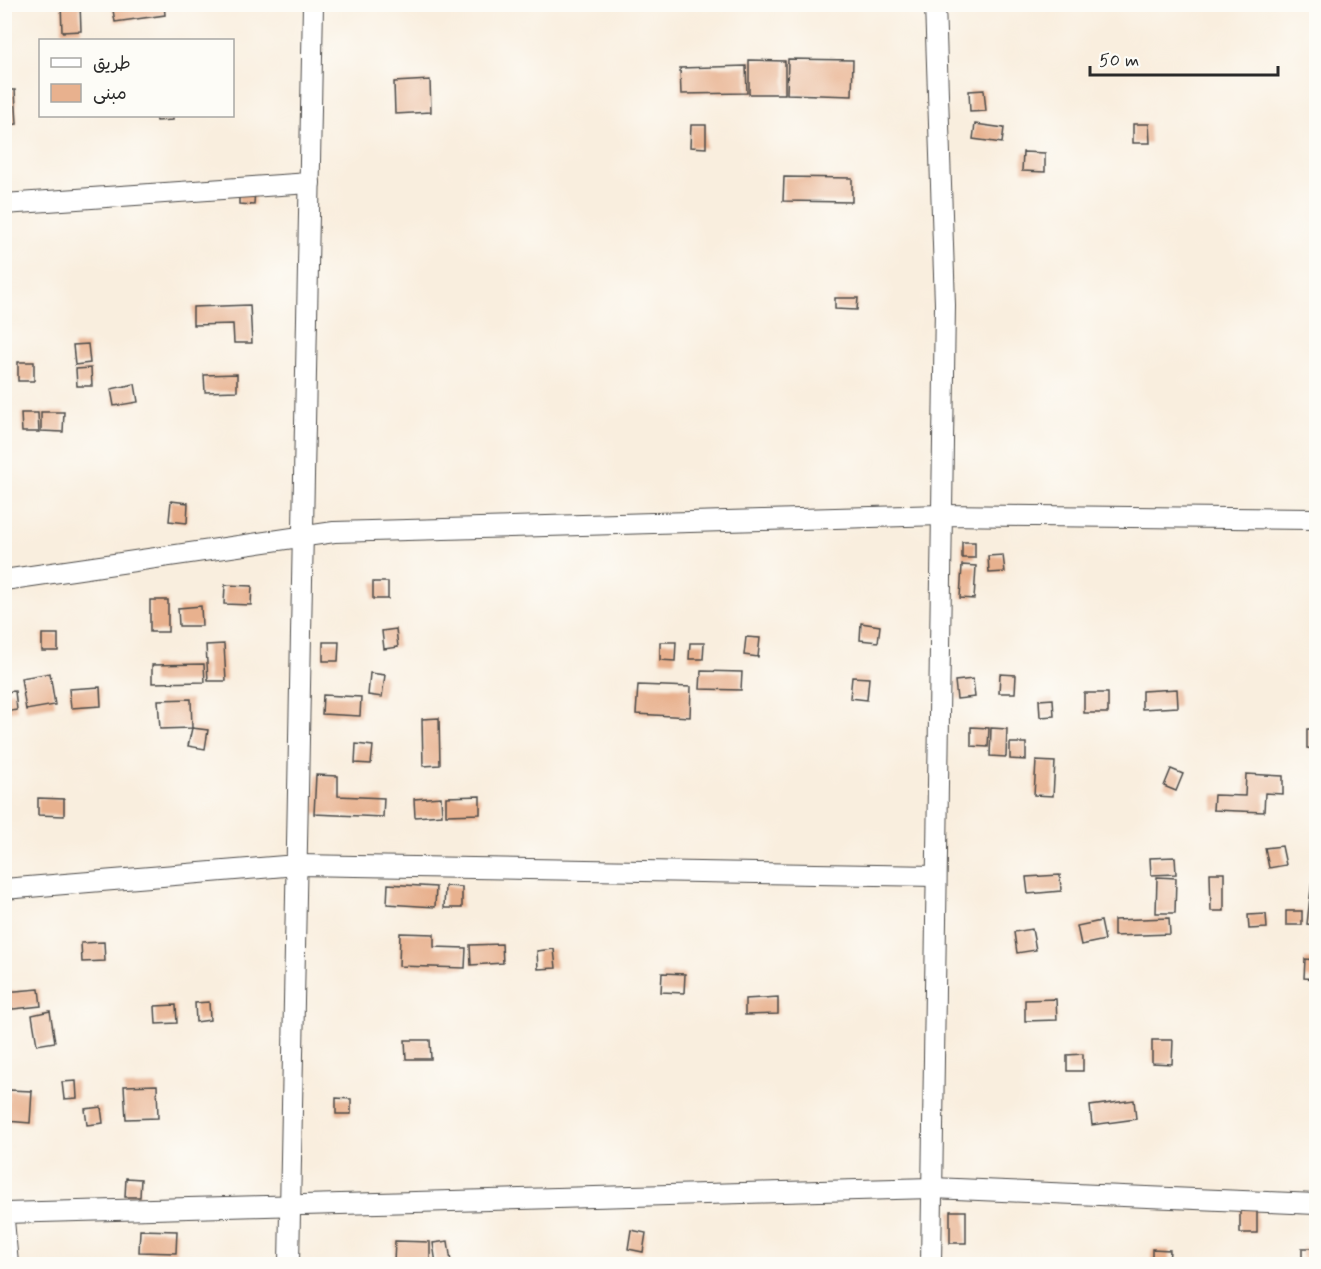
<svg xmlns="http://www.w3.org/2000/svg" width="1321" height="1269" font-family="Mynerve,'Playpen Sans Arabic',sans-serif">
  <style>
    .building { fill: #e8b18e }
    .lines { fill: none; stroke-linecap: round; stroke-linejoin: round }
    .minor-casing { stroke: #4a4846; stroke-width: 22 }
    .minor { stroke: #fff; stroke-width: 20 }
  </style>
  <rect width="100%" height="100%" fill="#fdfcf7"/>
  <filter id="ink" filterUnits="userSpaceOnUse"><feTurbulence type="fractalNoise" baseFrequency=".0167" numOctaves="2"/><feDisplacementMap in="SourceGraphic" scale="12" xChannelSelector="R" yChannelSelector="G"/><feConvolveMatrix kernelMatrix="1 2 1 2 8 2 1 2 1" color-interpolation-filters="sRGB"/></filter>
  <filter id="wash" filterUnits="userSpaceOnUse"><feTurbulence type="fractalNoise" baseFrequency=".008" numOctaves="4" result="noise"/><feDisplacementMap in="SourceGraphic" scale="24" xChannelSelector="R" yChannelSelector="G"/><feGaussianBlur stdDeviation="1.35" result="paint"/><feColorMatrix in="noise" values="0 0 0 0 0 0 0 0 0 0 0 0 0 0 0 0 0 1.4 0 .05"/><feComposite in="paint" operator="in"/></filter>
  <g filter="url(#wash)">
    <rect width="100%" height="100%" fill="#f9eede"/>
    <g id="blocks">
      <g class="building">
        <polygon points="61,4 80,4 81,31 62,32"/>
        <polygon points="112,4 164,4 165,15 115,22"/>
        <polygon points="788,59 853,60 852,96 787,94"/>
        <polygon points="749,60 785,61 785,94 749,94"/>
        <polygon points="746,66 747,93 681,94 680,68"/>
        <polygon points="430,80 431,112 395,114 394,82"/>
        <polygon points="4,90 15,90 17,124 4,125"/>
        <polygon points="984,90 986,111 970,112 969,91"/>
        <polygon points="155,116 173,116 173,120 156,121"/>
        <polygon points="975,124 1004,128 1002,143 973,139"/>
        <polygon points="1133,124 1149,124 1150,143 1133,143"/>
        <polygon points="691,125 706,125 706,148 690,147"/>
        <polygon points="1023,152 1045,153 1045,172 1022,171"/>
        <polygon points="784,177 852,178 852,202 783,201"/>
        <polygon points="239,188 255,188 254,205 239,204"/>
        <polygon points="835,298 858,298 857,310 835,309"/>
        <polygon points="250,305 252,343 234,343 233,324 193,325 193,307"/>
        <polygon points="88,344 90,363 75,365 73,345"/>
        <rect x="18" y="362" width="16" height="19"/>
        <polygon points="91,368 92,386 77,386 76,369"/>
        <polygon points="237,374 237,391 205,392 204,375"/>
        <polygon points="135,384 138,402 114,406 111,389"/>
        <polygon points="41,412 64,412 63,432 41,431"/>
        <polygon points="21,413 38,413 39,432 22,432"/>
        <polygon points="171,501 188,503 187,523 169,521"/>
        <rect x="962" y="542" width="13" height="16"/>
        <polygon points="1003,555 1005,572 989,573 988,556"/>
        <polygon points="962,565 976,566 974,599 960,598"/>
        <rect x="373" y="582" width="15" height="17"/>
        <polygon points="225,585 252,586 251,605 224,604"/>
        <rect x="150" y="600" width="18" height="32"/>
        <polygon points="201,606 202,626 179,626 178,608"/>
        <polygon points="861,623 880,626 878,642 860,640"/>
        <polygon points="396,629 398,647 384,649 382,631"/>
        <rect x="42" y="634" width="16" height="17"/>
        <polygon points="746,637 760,638 758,657 744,655"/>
        <polygon points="323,642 339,642 338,661 323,661"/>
        <polygon points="660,642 676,642 675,661 660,660"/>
        <polygon points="690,643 704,643 703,659 689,659"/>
        <polygon points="224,644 226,681 208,681 206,645"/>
        <polygon points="204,664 205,682 152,683 152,665"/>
        <polygon points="701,671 742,672 741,690 700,689"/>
        <polygon points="50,673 55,705 26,710 21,678"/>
        <polygon points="370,673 385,675 382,697 368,695"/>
        <polygon points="1000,674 1016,675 1015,693 999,693"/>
        <polygon points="852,677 869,678 867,700 850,698"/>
        <polygon points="973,679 975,697 957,699 955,681"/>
        <polygon points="638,685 691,687 690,717 636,714"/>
        <polygon points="100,687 101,706 71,708 69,689"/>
        <polygon points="1177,689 1178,707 1142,709 1142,691"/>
        <polygon points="15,691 17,710 4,712 4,692"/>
        <rect x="1084" y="693" width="24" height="20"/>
        <polygon points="323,695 361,697 360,716 322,714"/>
        <polygon points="191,699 192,728 160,729 158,700"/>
        <polygon points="1053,699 1054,716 1040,717 1039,700"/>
        <polygon points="439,718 440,765 423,766 422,719"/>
        <polygon points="971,727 989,728 988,747 971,746"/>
        <polygon points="192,728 208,730 205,749 188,746"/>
        <polygon points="991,728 1007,729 1006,757 990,756"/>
        <polygon points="1307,729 1316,729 1316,749 1307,748"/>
        <polygon points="1010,743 1026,743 1026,760 1010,759"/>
        <polygon points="356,744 373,746 371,764 355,763"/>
        <polygon points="1036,761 1055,762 1053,796 1034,795"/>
        <polygon points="1171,769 1183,774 1176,791 1164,786"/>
        <polygon points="1246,774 1283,776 1283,794 1265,793 1264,812 1213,810 1214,795 1245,796"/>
        <polygon points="316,775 338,776 338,796 384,798 383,817 314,814"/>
        <polygon points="480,796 480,814 446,815 446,797"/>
        <polygon points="441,797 442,815 415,817 414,799"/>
        <polygon points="38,798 64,799 64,816 38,815"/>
        <polygon points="1282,846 1286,865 1269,868 1265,848"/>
        <polygon points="1175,857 1176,874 1151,875 1150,858"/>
        <polygon points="1313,871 1316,871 1316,925 1307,924"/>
        <polygon points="1210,873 1224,873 1224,911 1211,911"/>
        <polygon points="1060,875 1061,891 1028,894 1026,877"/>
        <polygon points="1157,877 1176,878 1175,913 1156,913"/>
        <polygon points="388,884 436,887 435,907 387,904"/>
        <polygon points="445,886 462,887 462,908 444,908"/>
        <rect x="1286" y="911" width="16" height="14"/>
        <polygon points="1266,914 1267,928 1249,929 1248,915"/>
        <polygon points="1169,918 1170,934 1114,936 1114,920"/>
        <polygon points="1101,921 1105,940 1081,945 1077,926"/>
        <polygon points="1032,929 1036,950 1017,953 1014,932"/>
        <polygon points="400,933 434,934 434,947 466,948 465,968 399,966"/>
        <polygon points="104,942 105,961 82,962 81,943"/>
        <polygon points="502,944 503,963 471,965 470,945"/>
        <polygon points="554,949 556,968 538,969 537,951"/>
        <polygon points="1305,959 1316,960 1316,979 1304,978"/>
        <polygon points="662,973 685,974 684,993 661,992"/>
        <polygon points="39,989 41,1006 4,1010 4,992"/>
        <polygon points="778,997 778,1014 745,1015 745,999"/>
        <polygon points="1056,999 1057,1020 1025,1021 1025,1000"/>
        <polygon points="209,1002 210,1020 196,1022 195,1003"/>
        <polygon points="176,1005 177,1023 156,1024 155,1006"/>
        <polygon points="50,1011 55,1042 37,1045 32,1015"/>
        <polygon points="405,1040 430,1040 431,1059 406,1059"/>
        <polygon points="1152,1040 1173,1040 1172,1064 1152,1063"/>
        <polygon points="1083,1054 1083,1071 1067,1071 1067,1055"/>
        <polygon points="76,1081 77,1098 64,1099 62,1082"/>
        <polygon points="157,1085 158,1118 126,1119 124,1086"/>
        <polygon points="9,1090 32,1091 30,1123 7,1121"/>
        <polygon points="336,1098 351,1099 351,1114 336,1114"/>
        <polygon points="1134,1100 1136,1119 1092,1125 1090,1106"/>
        <polygon points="101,1107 103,1123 87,1125 85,1109"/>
        <polygon points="126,1178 141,1179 140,1197 125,1197"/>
        <rect x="1240" y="1209" width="17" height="24"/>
        <rect x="950" y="1211" width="16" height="32"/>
        <polygon points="140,1230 177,1231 176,1253 139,1252"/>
        <polygon points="631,1230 646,1233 643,1252 628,1249"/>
        <polygon points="395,1241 430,1242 430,1263 394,1262"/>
        <polygon points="448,1241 451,1262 436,1264 433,1243"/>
        <rect x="1302" y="1248" width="14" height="16"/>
        <polygon points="1152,1249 1170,1250 1169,1264 1152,1263"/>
      </g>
    </g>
  </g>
  <g filter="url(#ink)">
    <use href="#blocks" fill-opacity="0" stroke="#4a4846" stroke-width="1.5"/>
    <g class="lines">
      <g class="minor-casing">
        <g id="minor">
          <polyline points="4,204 310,183"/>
          <polyline points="4,580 334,532 942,515 1316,519"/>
          <polyline points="4,889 297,865 936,876"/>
          <polyline points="4,1213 932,1188 1316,1204"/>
          <polyline points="4,1220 8,1264"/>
          <polyline points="289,1264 313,4"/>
          <polyline points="931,1264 945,305 935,4"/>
        </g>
      </g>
      <use href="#minor" class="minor"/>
    </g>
  </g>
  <rect width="1321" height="1269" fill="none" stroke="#fdfcf7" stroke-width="24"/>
  <rect x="39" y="39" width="195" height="78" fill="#fdfcf7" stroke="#a9a8a5" stroke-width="1.5"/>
  <rect x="51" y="58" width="30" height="9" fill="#ffffff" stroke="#a9a8a5" stroke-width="1.5"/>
  <text x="93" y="69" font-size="18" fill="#2b2b2b">طريق</text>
  <rect x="51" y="84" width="30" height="18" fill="#e8b18e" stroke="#a9a8a5" stroke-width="1.5"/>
  <text x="93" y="99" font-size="18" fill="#2b2b2b">مبنى</text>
  <path d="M1090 66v9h188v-9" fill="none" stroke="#2b2b2b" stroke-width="3"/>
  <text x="1099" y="66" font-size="18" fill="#2b2b2b" stroke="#fdfcf7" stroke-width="4.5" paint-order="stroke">50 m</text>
</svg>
